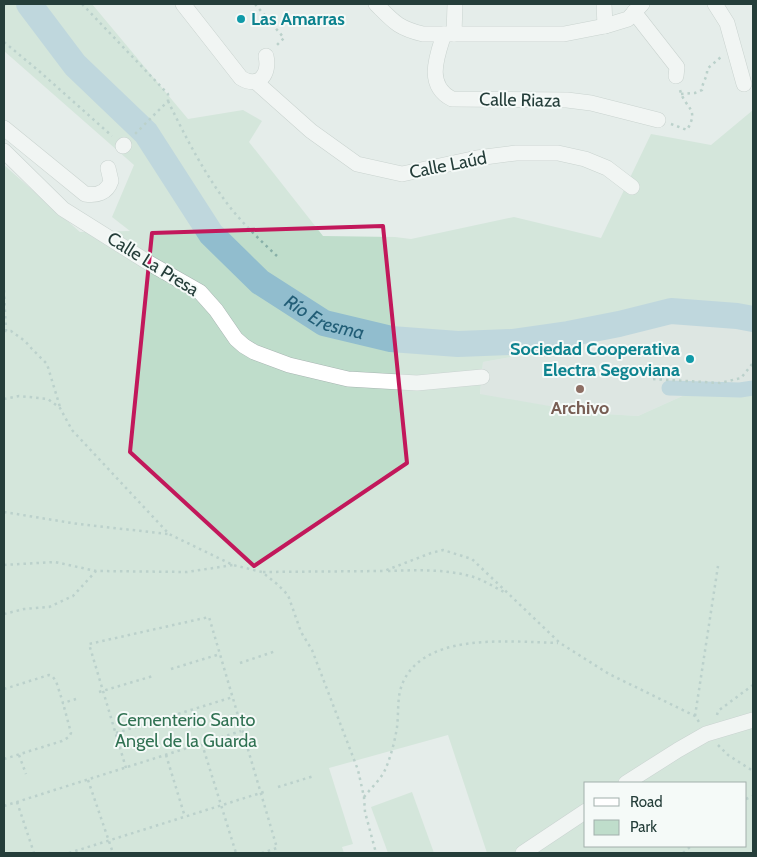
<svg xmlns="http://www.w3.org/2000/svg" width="757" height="857" font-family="Cabin,sans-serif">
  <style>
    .built { fill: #d3ddda }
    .green { fill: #bfddcb; fill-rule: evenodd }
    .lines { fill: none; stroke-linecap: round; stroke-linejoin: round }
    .canal { stroke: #91bdce; stroke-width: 15 }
    .river { stroke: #91bdce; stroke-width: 26 }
    .minor-casing { stroke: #a8b5b2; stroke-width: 16 }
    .path { stroke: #87afa7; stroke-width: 2.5; stroke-dasharray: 2.5 4; stroke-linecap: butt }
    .minor { stroke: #fff; stroke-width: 15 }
    .marked { fill: none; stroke: #c2185b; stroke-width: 4; stroke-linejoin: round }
    .culture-dot { fill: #0f9aa8; stroke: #f5faf8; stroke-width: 2 }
    .education-dot { fill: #8d6e63; stroke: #f5faf8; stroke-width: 2 }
    .labels { text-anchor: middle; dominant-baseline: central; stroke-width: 4; stroke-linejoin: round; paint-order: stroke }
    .culture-label { font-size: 18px; font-weight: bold; fill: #0d838f; stroke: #f5faf8; text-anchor: start }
    .street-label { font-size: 18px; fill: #253e3a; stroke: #f5faf8 }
    .education-label { font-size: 18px; font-weight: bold; fill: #785e54; stroke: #f5faf8 }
    .park-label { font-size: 18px; fill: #317253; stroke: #f5faf8 }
    .water-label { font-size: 19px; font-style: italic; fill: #225e77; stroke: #f5faf8 }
  </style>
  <rect width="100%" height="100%" fill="#e5edea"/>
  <polygon class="built" points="703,320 753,324 753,384 689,393 638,416 590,413 480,395 483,362 568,347 603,337 658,327 659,322 675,323"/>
  <g class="green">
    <path d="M4,4H92L188,119L243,110L262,121L249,142L323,236L395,237L411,239L514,217L601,238L651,134L711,145L753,110V324C736,322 719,320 702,320C687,321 674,323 659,322L658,327L603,337L568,347L483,362L480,394L590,413L638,416L689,393L753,384V853H487L448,735L329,768L353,844L342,847L344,853H4V165L80,232L130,231L112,217L134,165L4,51ZM586,783H746V846H586Z"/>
    <polygon points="412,792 434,853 388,853 371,807"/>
  </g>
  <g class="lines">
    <polyline class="canal" points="669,388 740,390 753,388"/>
    <path class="river" id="s1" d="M29,4L75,65L146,133L211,234L260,282L324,323L391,339L458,344L512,342L568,334L619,324L671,311L737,316L753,319"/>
    <g class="minor-casing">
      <g id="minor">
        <path d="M183,4L241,78C259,89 270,74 266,56"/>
        <path d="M376,4C394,22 398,28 423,34H564L605,26L628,19L642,4"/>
        <polyline points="604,4 605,26"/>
        <polyline points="715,4 727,23 744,84"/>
        <polyline points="634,12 677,67 676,76"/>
        <path d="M444,34C437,56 425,85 452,99L567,100L591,103L658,120"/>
        <polyline points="454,34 455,4"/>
        <polyline points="256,82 311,131 357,164 402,174 477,158 516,153 558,153 585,159 607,168 632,187"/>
        <path d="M4,128L85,194C97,196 107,193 111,181L108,168"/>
        <polyline points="123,146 124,145"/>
        <polyline points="4,151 63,209 149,263 200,292 216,310 236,339 244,346 254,352 289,365 348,379 417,383 482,377"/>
        <polyline points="626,783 678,750 706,734 753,720"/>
        <polyline points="523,853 586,811"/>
      </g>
    </g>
    <g class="path">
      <polyline points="82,4 168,94 168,101 134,135"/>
      <polyline points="255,4 284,38 276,46"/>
      <polyline points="4,5 6,4"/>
      <polyline points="4,42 39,71 112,136"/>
      <path d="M681,94L695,93L702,90C702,82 708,77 707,69L721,57"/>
      <path d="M168,101C185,136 203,171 226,202C241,222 259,239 277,256"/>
      <path d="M671,124L687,130C700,108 685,109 680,90"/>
      <polyline points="4,290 6,331"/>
      <polyline points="4,331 11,331 25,341 32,349 47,364 60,407"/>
      <polyline points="653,379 720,383 741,378 753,363"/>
      <polyline points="4,399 19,396 48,399 60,408 72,430 169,534 233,565 262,572 277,584 288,595 301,632 312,650 358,770 364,797 365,812 376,853"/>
      <polyline points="4,512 78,524 168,534"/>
      <polyline points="4,565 55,562 96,571 187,572 233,565"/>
      <path d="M388,571C415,570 444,569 470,576C482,579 494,587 506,593"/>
      <polyline points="263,572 384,571 431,553 443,550 472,559 560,643 609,674 695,716 699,722"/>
      <polyline points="4,614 24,609 49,607 73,596 96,571"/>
      <polyline points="240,663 276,651"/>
      <polyline points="171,669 220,654"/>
      <polyline points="4,689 49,675 52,676 56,681 63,703 76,699"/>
      <polyline points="99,692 153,676"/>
      <polyline points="717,715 718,711 753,685"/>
      <polyline points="695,716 718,566"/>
      <polyline points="116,733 233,697"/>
      <polyline points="202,744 236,853"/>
      <polyline points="718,745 728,755 753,771"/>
      <polyline points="19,755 26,774"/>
      <polyline points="166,755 185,817"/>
      <polyline points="4,759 62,741 69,737 71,733 63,703"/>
      <polyline points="126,768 89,644 209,617 277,848 262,853"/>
      <polyline points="88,780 113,853"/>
      <polyline points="278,787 314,776"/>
      <path d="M364,797C371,788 381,779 385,770C390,759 394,744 396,733C399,719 397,705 400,691C416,630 510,642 558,643"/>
      <polyline points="746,799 753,796"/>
      <polyline points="17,802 34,853"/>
      <polyline points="4,806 241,731"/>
      <polyline points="69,853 267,791"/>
      <polyline points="683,853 691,846"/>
    </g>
    <use href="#minor" class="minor"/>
  </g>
  <path d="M0 0H757V857H0ZM383,226L407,463L254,566L130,452L152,233Z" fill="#e5edea" fill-opacity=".55" fill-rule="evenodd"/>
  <path class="marked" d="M383,226L407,463L254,566L130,452L152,233Z"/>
  <g class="culture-dot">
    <circle cx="241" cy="19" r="5"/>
    <circle cx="690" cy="359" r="5"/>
  </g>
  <circle class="education-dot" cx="580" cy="389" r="5"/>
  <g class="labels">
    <g class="culture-label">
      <text x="251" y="19">Las Amarras</text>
      <text x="680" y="349" text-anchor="end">Sociedad Cooperativa<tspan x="680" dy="21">Electra Segoviana</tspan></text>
    </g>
    <g class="street-label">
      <text transform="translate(520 100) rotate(1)">Calle Riaza</text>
      <text transform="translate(448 165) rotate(-11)">Calle Laúd</text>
      <text transform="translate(153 264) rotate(32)">Calle La Presa</text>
    </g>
    <g class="education-label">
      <text x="580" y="408">Archivo</text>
    </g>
    <g class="park-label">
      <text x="186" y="720">Cementerio Santo<tspan x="186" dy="21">Angel de la Guarda</tspan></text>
    </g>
    <g class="water-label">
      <text stroke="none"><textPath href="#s1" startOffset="438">Río Eresma</textPath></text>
    </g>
  </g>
  <rect width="757" height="857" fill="none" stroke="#253e3a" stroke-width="10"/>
  <rect x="584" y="782" width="162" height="65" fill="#f5faf8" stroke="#a2afac"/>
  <rect x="594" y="798" width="25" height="8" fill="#ffffff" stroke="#a2afac"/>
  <text x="630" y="807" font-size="15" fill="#253e3a">Road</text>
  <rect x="594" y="820" width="25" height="15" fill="#bfddcb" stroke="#a2afac"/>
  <text x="630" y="832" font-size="15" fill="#253e3a">Park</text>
</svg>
